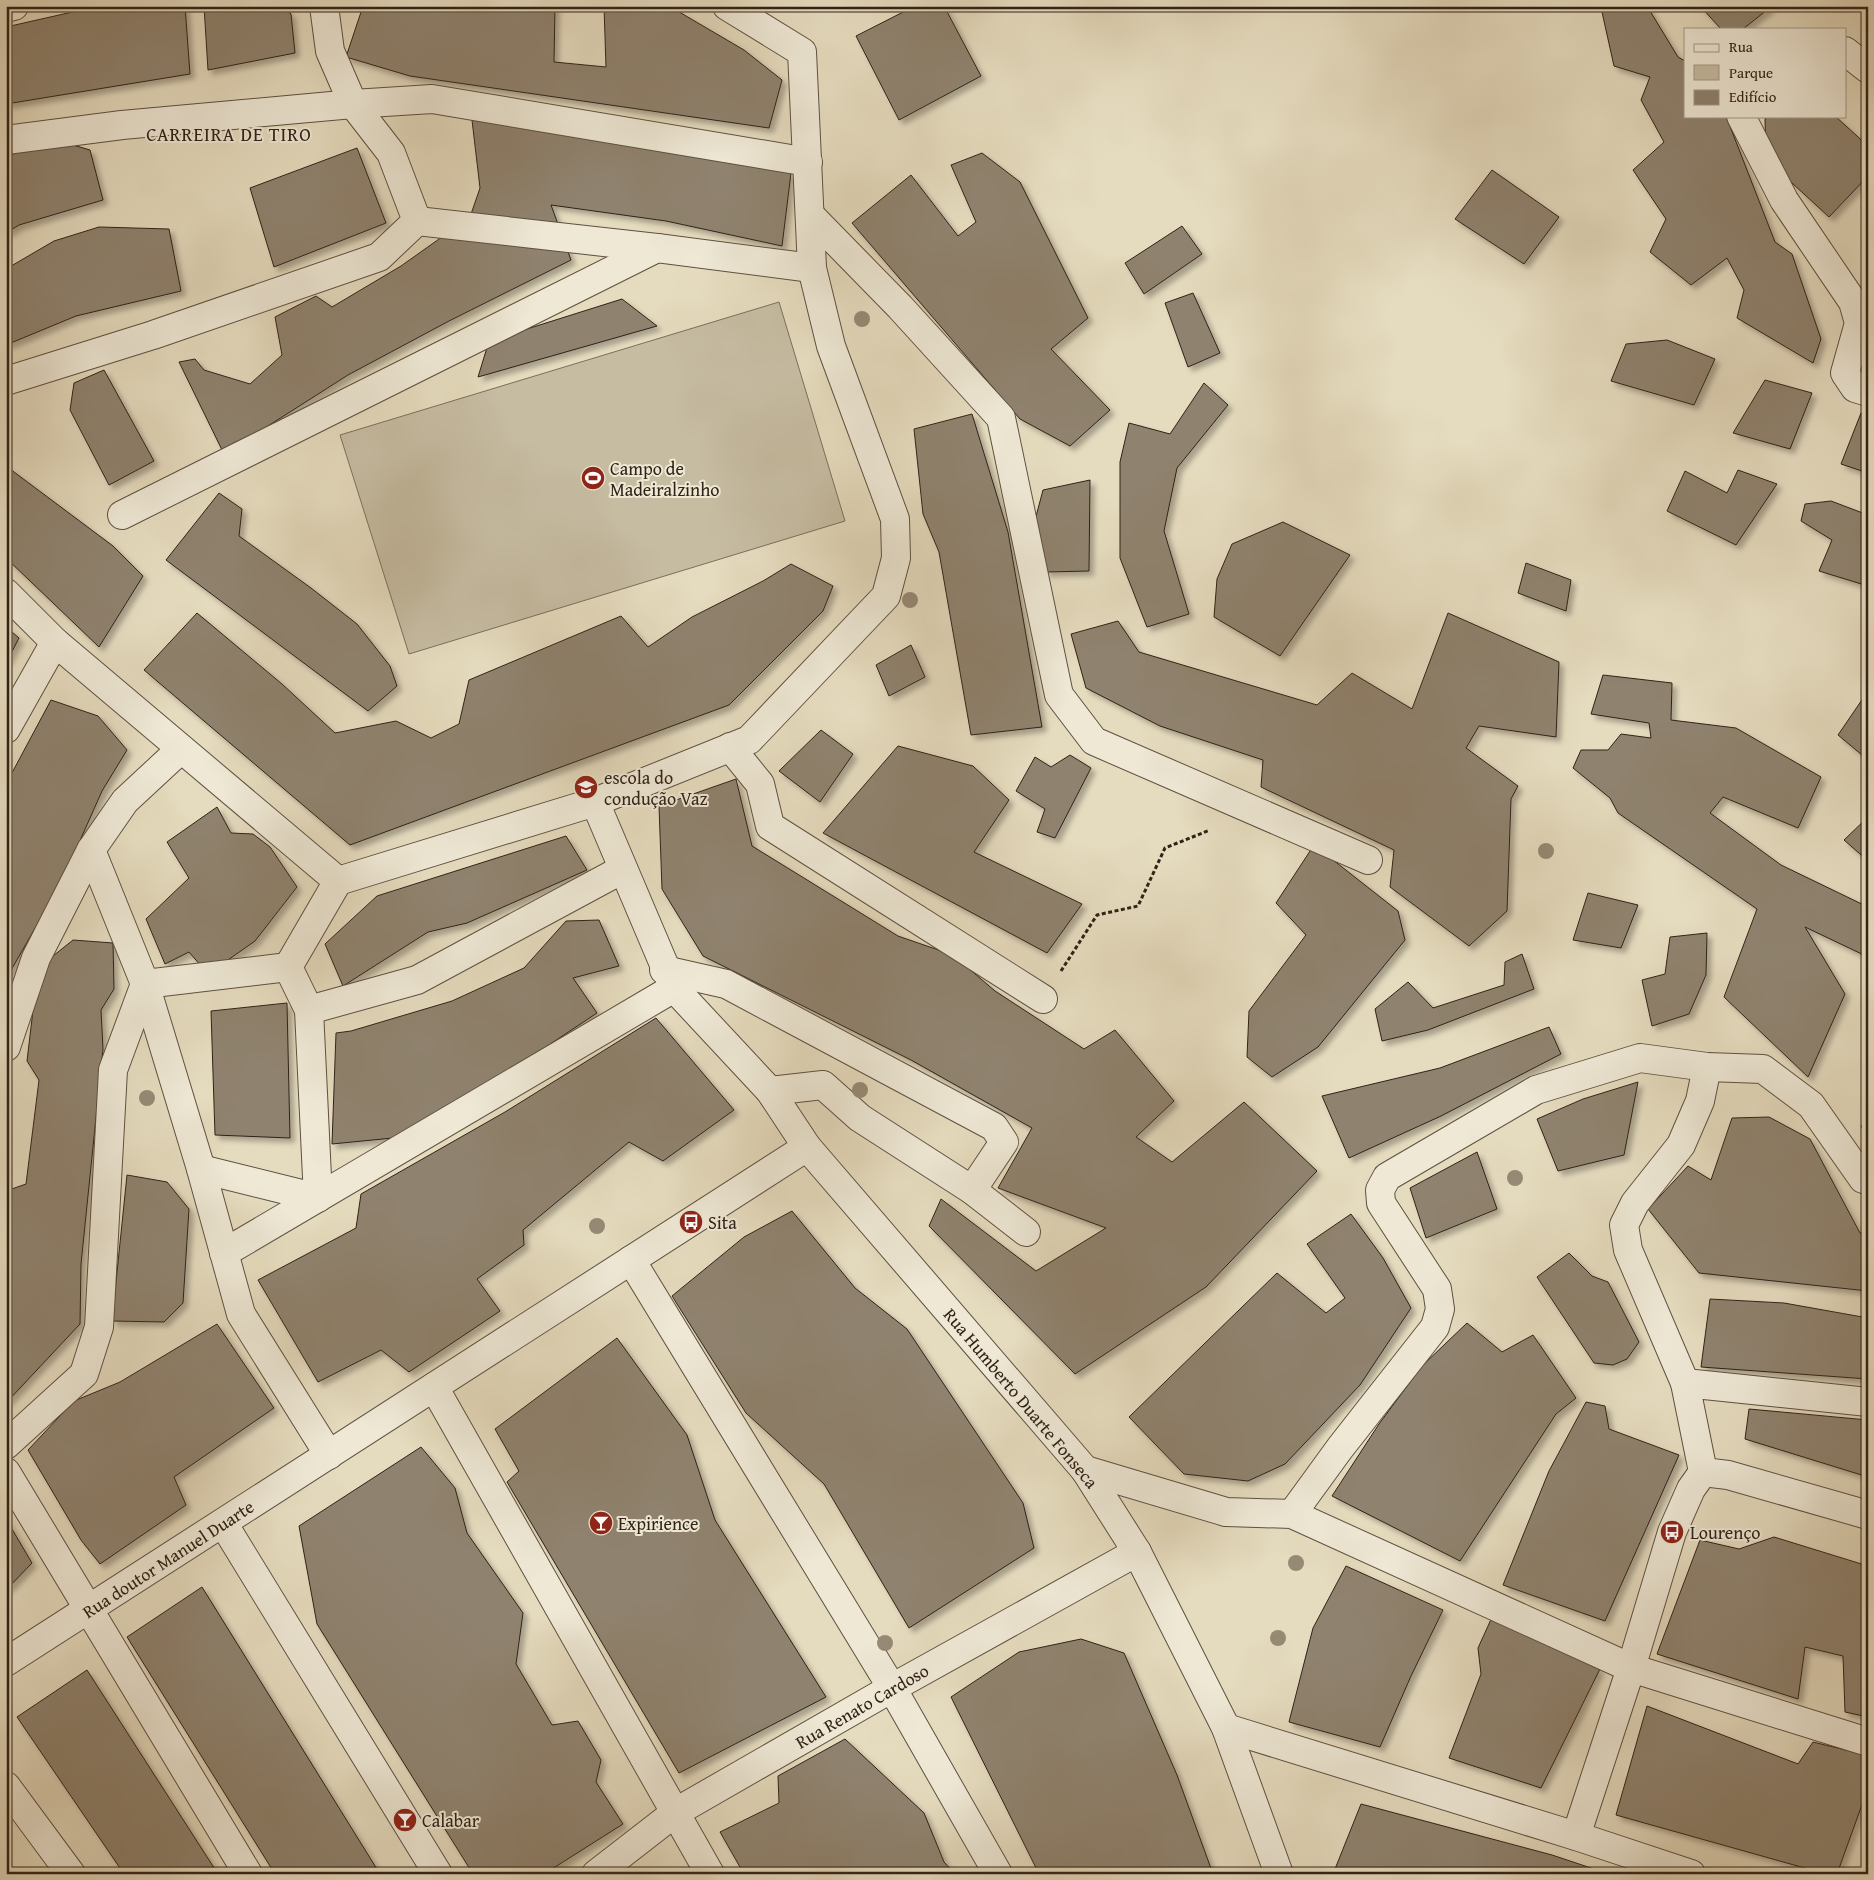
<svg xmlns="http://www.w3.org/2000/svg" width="1874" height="1880" font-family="'Gentium Book Plus',serif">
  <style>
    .green { fill: #c6bca2; stroke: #7c6f5c }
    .building { fill: #8f826e; stroke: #312217; filter: url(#shadow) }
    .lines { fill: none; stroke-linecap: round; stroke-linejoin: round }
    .minor-casing { stroke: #5e5041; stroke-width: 30 }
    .tertiary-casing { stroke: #5e5041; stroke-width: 30 }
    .path { stroke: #312217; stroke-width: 3; stroke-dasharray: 4 2.5; stroke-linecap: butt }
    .minor { stroke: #eee8d5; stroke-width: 28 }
    .tertiary { stroke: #eee8d5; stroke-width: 28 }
    .tree { fill: #968a75 }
    .labels { text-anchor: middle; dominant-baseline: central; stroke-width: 4; stroke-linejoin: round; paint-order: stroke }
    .poi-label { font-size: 18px; fill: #312217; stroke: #eee8d5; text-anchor: start }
    .street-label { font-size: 18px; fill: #312217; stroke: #eee8d5 }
    .neighbourhood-label { font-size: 19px; letter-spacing: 1px; fill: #312217; stroke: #eee8d5 }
  </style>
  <defs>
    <filter id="shadow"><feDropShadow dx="4.5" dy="4.5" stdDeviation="2.5" flood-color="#0004"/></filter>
  </defs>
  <rect width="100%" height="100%" fill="#e5dbbe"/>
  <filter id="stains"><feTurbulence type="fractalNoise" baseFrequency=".004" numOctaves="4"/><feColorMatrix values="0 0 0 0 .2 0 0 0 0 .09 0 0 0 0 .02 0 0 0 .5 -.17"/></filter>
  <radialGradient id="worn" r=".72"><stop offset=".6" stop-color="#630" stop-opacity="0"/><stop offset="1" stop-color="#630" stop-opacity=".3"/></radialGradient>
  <polygon class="green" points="779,302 845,521 409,654 340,435"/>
  <g class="building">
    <polygon points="99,6 185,6 190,74 6,104 6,27"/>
    <polygon points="204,6 282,6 291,14 295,53 208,70"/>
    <polygon points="363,6 555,6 554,62 606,67 604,6 669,6 744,50 782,80 769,128 410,76 346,57"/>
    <polygon points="915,6 944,6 981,76 899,120 856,36"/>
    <polygon points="1628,6 1647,6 1678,57 1685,61 1685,116 1726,116 1775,242 1792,254 1821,339 1813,363 1737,318 1744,290 1727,258 1691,285 1650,252 1666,219 1633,170 1664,142 1641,100 1650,77 1614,66 1602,12"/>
    <polygon points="1700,6 1772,6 1743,29 1721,29"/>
    <polygon points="1769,116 1835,116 1868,146 1868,176 1829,217 1766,159 1765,119"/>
    <polygon points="472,120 596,137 791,173 782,246 666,221 551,205 571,260 449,321 348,375 224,454 179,362 195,359 204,370 250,384 282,355 275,317 316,296 332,307 401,266 470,217 480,188"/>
    <polygon points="46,137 90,150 103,200 19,225 6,233 6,158"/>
    <polygon points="357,148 386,223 274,267 250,188"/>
    <polygon points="982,153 1020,182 1088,318 1051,349 1110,410 1070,446 1020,419 852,223 911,175 958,236 976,222 951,165"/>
    <polygon points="1492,170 1559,217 1524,264 1455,219"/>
    <polygon points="1182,226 1202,254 1144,294 1125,263"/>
    <polygon points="99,227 169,229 181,291 76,316 6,345 6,269 54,241"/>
    <polygon points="1193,293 1220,353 1188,367 1165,303"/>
    <polygon points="622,299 657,326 478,377 489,341"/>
    <polygon points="1667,340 1715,359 1694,405 1611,381 1626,344"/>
    <polygon points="1868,361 1868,377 1863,375"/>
    <polygon points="104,370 154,461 109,485 70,410 74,383"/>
    <polygon points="1765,380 1812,393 1790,449 1733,433"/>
    <polygon points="1204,383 1228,405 1177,468 1164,531 1189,614 1147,627 1120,558 1120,462 1129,423 1170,434"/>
    <polygon points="1861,413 1868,414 1868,473 1841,464"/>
    <polygon points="972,414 1008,532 1042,727 971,735 939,552 923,514 914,429"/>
    <polygon points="6,466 113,546 143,576 99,647 6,558"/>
    <polygon points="1738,470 1777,484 1736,545 1667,511 1685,471 1727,493"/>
    <polygon points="1090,480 1089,571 1046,572 1034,524 1043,490"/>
    <polygon points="219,493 242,509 239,536 311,588 357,624 390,666 397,686 368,711 166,560"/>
    <polygon points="1831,501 1868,515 1868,586 1819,571 1832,540 1801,521 1805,504"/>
    <polygon points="1283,522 1350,555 1280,656 1214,617 1217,579 1232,544"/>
    <polygon points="1526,563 1571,580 1566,611 1518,593"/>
    <polygon points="791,564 833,586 823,611 729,705 350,845 144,670 197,613 282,684 335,733 396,721 431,738 459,724 469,680 621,616 648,647 692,617 763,581"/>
    <polygon points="1448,613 1559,662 1556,737 1479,726 1466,748 1518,786 1511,799 1507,911 1469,946 1390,887 1394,850 1261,787 1263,760 1160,726 1086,688 1071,634 1118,621 1139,652 1317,705 1352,673 1412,709"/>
    <polygon points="6,627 19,638 6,663"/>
    <polygon points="911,645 925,677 889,696 876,665"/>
    <polygon points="1603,675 1672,683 1671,720 1736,728 1821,777 1798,828 1723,797 1710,813 1781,865 1868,907 1868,957 1805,927 1845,994 1808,1077 1724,997 1757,909 1618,813 1610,798 1573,768 1581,750 1608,750 1621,734 1651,738 1649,723 1591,714"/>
    <polygon points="1868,691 1868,760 1838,735"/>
    <polygon points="51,700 98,716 127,750 102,791 62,881 6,979 6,784"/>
    <polygon points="821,730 853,754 820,802 779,771"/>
    <polygon points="898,746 973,766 1009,800 974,852 1082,904 1047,953 823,833"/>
    <polygon points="1070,755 1091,768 1055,838 1037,832 1045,809 1016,791 1035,757 1051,767"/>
    <polygon points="736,779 752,846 898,936 953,955 995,991 1084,1049 1115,1030 1174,1101 1136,1137 1172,1162 1244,1102 1317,1171 1206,1287 1075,1374 929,1226 941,1199 1036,1271 1106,1228 998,1188 1032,1128 911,1060 703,956 662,889 659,806"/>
    <polygon points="217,807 231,833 253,834 270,847 297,887 255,941 208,974 189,952 165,964 146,919 189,878 167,842"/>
    <polygon points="1868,817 1868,861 1844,840"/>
    <polygon points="566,836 587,870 467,923 428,932 343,986 325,944 377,896"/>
    <polygon points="1314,845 1398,911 1405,940 1318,1047 1272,1077 1247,1057 1249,1011 1306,935 1276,903"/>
    <polygon points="1588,893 1638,905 1621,948 1573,940"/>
    <polygon points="599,920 619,966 573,978 597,1013 469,1098 403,1137 332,1144 336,1033 351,1031 452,1001 524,968 566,921"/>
    <polygon points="1707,933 1706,975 1689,1014 1652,1026 1642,980 1665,974 1670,937"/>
    <polygon points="73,940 113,943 114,989 101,1010 103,1049 81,1264 80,1324 6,1403 6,1191 26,1184 39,1080 27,1061 38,968"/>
    <polygon points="1522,954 1534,989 1428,1030 1382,1041 1375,1009 1408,982 1433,1008 1504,985 1505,962"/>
    <polygon points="287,1003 290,1138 215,1135 211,1011"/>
    <polygon points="656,1018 734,1110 663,1161 629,1142 523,1230 524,1245 477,1279 500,1311 409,1372 381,1350 318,1382 258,1280 356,1228 361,1194 505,1112"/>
    <polygon points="1549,1027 1561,1054 1441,1116 1349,1158 1322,1096 1440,1068"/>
    <polygon points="1638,1082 1624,1155 1558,1171 1537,1119 1583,1099"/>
    <polygon points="1769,1117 1810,1139 1860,1233 1868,1234 1868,1291 1699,1273 1648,1209 1688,1166 1711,1180 1732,1118"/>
    <polygon points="1868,1119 1868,1139 1861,1126"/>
    <polygon points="1477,1152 1497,1209 1426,1238 1410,1188"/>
    <polygon points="127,1175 167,1182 189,1209 183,1303 164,1322 112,1321"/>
    <polygon points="792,1211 855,1288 907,1329 1023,1503 1034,1548 909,1628 824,1484 746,1413 672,1296 744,1237"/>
    <polygon points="1351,1214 1383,1258 1411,1308 1360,1385 1285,1464 1248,1481 1184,1474 1129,1417 1277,1273 1326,1313 1345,1298 1307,1244"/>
    <polygon points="1569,1253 1592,1276 1608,1282 1639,1342 1627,1359 1613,1365 1594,1363 1537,1277"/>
    <polygon points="1710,1299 1784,1303 1868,1318 1868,1379 1701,1367"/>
    <polygon points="1467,1323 1502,1352 1533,1335 1576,1398 1556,1414 1460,1561 1332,1496 1379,1424 1422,1366"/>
    <polygon points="217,1324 274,1408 174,1477 186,1505 100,1564 81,1540 28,1450 74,1401 120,1382"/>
    <polygon points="617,1338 687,1435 715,1520 826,1697 679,1773 507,1482 519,1471 495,1429"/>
    <polygon points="1586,1402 1605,1406 1609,1429 1679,1455 1605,1621 1503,1585 1549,1471"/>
    <polygon points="1749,1409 1868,1420 1868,1477 1745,1439"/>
    <polygon points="421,1447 455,1488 467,1533 523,1613 516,1664 552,1725 578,1721 601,1760 596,1782 623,1824 544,1874 473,1874 317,1624 299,1526"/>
    <polygon points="6,1519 32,1563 6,1590"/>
    <polygon points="1774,1537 1868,1566 1868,1717 1845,1712 1843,1656 1805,1647 1798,1699 1657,1654 1700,1540 1739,1549"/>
    <polygon points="1346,1566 1443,1610 1411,1676 1380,1747 1289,1722 1313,1628"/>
    <polygon points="202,1587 380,1874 275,1874 127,1637"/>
    <polygon points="1493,1615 1600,1669 1541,1788 1449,1758 1481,1674 1478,1648"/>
    <polygon points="1081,1639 1124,1653 1177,1775 1213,1874 1039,1874 951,1697 1019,1652"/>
    <polygon points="87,1670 218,1874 124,1874 17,1717"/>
    <polygon points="1647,1706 1798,1764 1813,1742 1866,1755 1868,1788 1837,1874 1826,1874 1616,1815"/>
    <polygon points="845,1739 924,1813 944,1862 955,1874 744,1874 720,1832 779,1803 778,1776"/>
    <polygon points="1361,1804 1552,1855 1609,1874 1333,1874"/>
  </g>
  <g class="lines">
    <g class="minor-casing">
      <g id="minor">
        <polyline points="727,6 802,52 812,268 831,346 895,519 896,558 886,596 749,740 595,802 674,988 770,1091 807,1147"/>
        <polyline points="6,8 14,6"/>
        <polyline points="1845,51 1868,69"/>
        <polyline points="1741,116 1784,200 1853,302 1859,323 1845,373 1855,388 1868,392"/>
        <polyline points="6,140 122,125 353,104 432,99 808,162"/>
        <polyline points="811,216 900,307 1001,418 1059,695 1094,741 1368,860"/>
        <polyline points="417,221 657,248"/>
        <polyline points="6,381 153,335 379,257 417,221 391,153 353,104 330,51 324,6"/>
        <polyline points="122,515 657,248 812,268"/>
        <polyline points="6,593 55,642 338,881 595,802"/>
        <polyline points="6,729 55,642"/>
        <polyline points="730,747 760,784 770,826 1043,999"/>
        <polyline points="181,749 125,801 91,850 145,984 201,1169 241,1314 329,1455"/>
        <polyline points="664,970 726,984 994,1127 1004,1142 972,1190 1026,1232"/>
        <polyline points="309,1010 417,980 623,869"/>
        <polyline points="6,1047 36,958 91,850"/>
        <polyline points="770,1091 823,1085 860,1118 972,1190"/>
        <polyline points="201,1169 318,1198 309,1010 288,967 338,881"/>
        <polyline points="224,1253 674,988"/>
        <polyline points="631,1260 892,1688 998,1874"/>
        <polyline points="1685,1383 1868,1402"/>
        <polyline points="434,1387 710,1874"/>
        <polyline points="6,1445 84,1374 99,1327 113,1070 145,984 288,967"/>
        <polyline points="1085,1470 1226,1512 1292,1514 1631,1668 1868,1742"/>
        <polyline points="6,1472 248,1874"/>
        <polyline points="1703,1472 1728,1475 1868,1515"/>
        <polyline points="1292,1514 1340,1448 1435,1327 1440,1309 1437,1289 1381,1203 1380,1190 1387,1177 1536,1090 1640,1058 1707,1067 1763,1069 1811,1105 1863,1179"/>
        <polyline points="223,1523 438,1874"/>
        <polyline points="1226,1728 1576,1836 1691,1874"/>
        <polyline points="6,1786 71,1874"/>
        <polyline points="1576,1836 1631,1668 1672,1532 1691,1489 1703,1472 1685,1383 1628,1250 1624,1225 1635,1203 1681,1145 1700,1101 1707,1067"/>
        <polyline points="596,1874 676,1812 892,1688 1137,1552"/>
      </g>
    </g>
    <g class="tertiary-casing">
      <polyline id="tertiary" points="6,1662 807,1147 1085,1470 1137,1552 1226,1728 1279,1874"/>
    </g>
    <polyline class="path" points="1061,971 1097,915 1138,906 1165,848 1210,830"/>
    <use href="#minor" class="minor"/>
    <use href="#tertiary" class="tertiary"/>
  </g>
  <g class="tree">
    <circle cx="862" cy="319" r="8"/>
    <circle cx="910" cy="600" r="8"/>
    <circle cx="1546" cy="851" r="8"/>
    <circle cx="860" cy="1090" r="8"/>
    <circle cx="147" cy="1098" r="8"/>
    <circle cx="1515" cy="1178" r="8"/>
    <circle cx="597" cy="1226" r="8"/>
    <circle cx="1296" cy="1563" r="8"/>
    <circle cx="1278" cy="1638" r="8"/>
    <circle cx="885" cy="1643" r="8"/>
  </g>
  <defs>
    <g id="stadium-disc" transform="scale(1.25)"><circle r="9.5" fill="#8f2418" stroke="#eee8d5"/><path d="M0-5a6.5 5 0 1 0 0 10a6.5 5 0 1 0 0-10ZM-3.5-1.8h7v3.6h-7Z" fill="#fff"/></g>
    <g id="school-disc" transform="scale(1.25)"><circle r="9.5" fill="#8f2418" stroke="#eee8d5"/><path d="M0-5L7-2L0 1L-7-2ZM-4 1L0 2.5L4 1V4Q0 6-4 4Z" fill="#fff"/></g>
    <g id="bus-disc" transform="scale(1.25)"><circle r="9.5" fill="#8f2418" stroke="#eee8d5"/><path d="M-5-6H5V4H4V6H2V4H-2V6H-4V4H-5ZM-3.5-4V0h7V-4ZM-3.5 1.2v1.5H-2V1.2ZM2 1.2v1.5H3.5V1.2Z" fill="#fff"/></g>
    <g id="bar-disc" transform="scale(1.25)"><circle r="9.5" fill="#8f2418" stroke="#eee8d5"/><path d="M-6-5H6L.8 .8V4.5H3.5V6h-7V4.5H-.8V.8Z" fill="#fff"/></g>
  </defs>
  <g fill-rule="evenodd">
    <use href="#stadium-disc" x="593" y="478"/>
    <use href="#school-disc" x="586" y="787"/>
    <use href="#bus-disc" x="691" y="1222"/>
    <use href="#bar-disc" x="601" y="1523"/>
    <use href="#bus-disc" x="1672" y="1532"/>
    <use href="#bar-disc" x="405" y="1820"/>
  </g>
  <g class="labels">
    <g class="poi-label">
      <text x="610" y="468">Campo de<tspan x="610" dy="21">Madeiralzinho</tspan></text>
      <text x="604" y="777">escola do<tspan x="604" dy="21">condução Vaz</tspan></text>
      <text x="708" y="1222">Sita</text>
      <text x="618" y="1523">Expirience</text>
      <text x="1690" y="1532">Lourenço</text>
      <text x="422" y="1820">Calabar</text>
    </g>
    <g class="street-label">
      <text transform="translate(1021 1398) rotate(50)">Rua Humberto Duarte Fonseca</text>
      <text transform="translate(168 1559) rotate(-33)">Rua doutor Manuel Duarte</text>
      <text transform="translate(862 1706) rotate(-30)">Rua Renato Cardoso</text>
    </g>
    <g class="neighbourhood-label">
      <text x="229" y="134">CARREIRA DE TIRO</text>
    </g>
  </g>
  <rect width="1874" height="1880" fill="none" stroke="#e5dbbe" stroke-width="25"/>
  <rect x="8" y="8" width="1859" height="1865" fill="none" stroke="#312217" stroke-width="2.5"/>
  <rect x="12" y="12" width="1849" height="1855" fill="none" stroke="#312217"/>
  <rect x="1684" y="28" width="162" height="90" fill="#eee8d5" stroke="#a29989"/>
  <rect x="1694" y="44" width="25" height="8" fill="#eee8d5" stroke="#a29989"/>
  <text x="1729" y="52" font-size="15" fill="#312217">Rua</text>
  <rect x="1694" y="65" width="25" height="15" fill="#c6bca2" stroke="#a29989"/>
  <text x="1729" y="78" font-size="15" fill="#312217">Parque</text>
  <rect x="1694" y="90" width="25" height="15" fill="#8f826e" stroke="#a29989"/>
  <text x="1729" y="102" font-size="15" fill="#312217">Edifício</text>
  <rect width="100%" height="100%" filter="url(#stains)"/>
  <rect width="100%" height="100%" fill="url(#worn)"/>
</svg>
